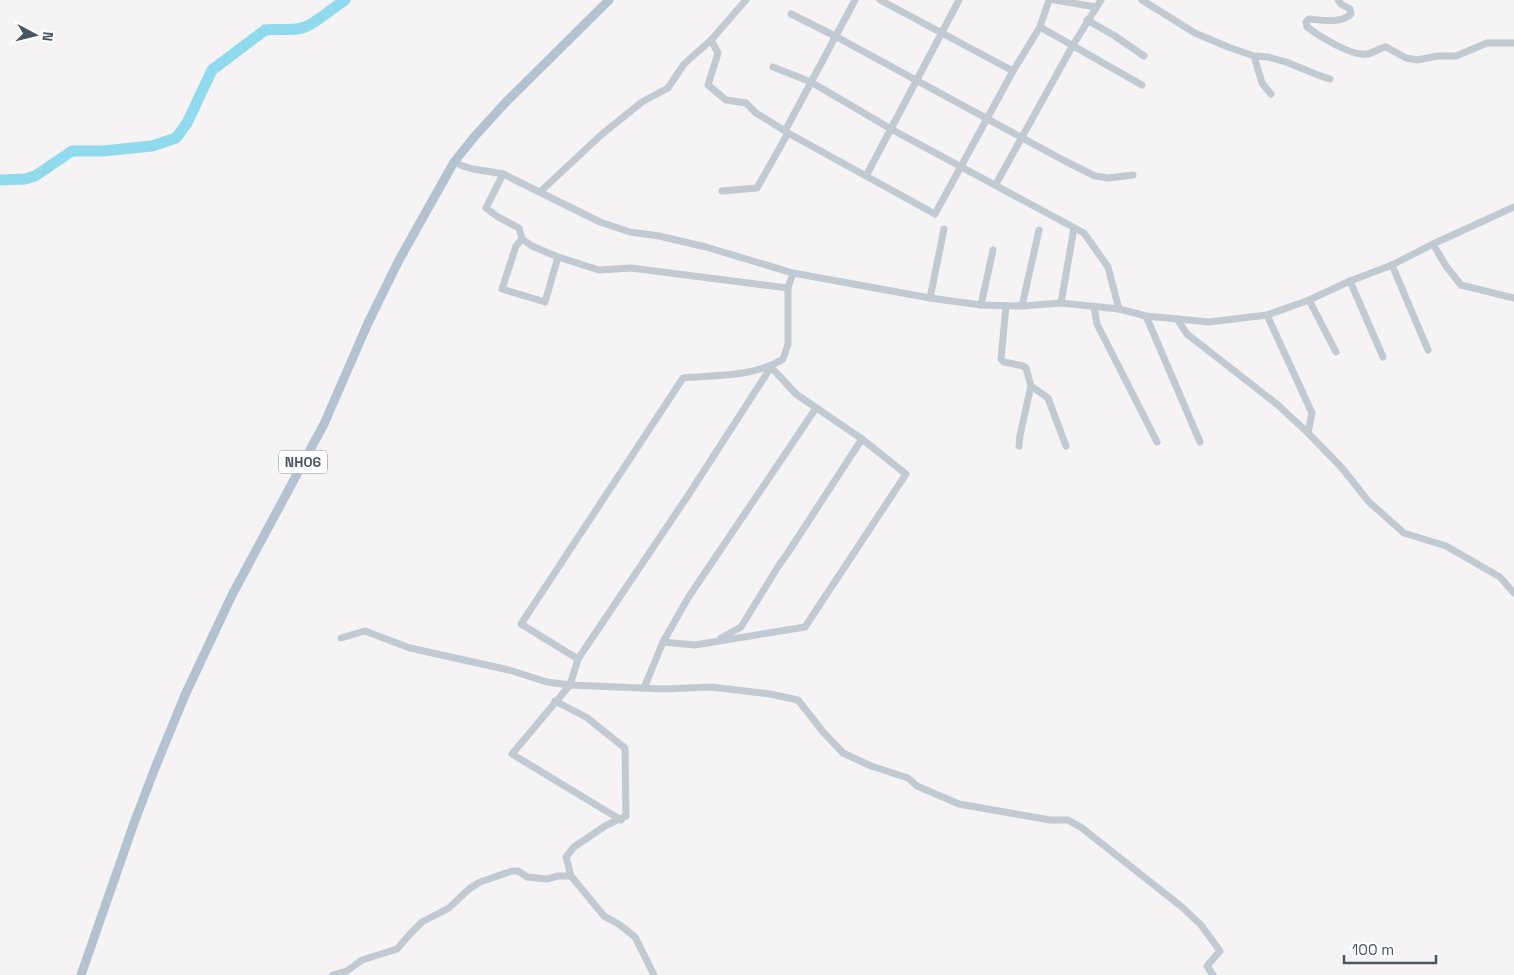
<svg xmlns="http://www.w3.org/2000/svg" width="1514" height="975" font-family="'Space Grotesk',sans-serif">
  <style>
    .lines { fill: none; stroke-linecap: round; stroke-linejoin: round }
    .river { stroke: #90daee; stroke-width: 11 }
    .minor { stroke: #c1cad2; stroke-width: 7 }
    .major { stroke: #b3c2d1; stroke-width: 9 }
    .labels { text-anchor: middle; dominant-baseline: central; stroke-width: 5; stroke-linejoin: round; paint-order: stroke }
    .shield { fill: #fff; stroke: #808990; stroke-width: 1 }
    .shield-label { font-size: 14px; font-weight: bold; fill: #4a5661 }
  </style>
  <rect width="100%" height="100%" fill="#f5f3f3"/>
  <g class="lines">
    <path class="river" d="M0,180L25,179L35,176L72,151H103L152,146L176,138L187,123L212,70L265,30C278,28 292,32 305,27C316,23 334,7 345,0"/>
    <g class="minor">
      <polyline points="880,0 1013,71"/>
      <polyline points="1054,0 1096,7"/>
      <polyline points="1142,0 1195,33 1228,47 1254,56 1268,57 1286,62 1318,75 1330,79"/>
      <path d="M1338,0L1341,4L1350,9L1351,14C1341,24 1322,20 1309,19L1306,22L1307,27C1319,36 1352,57 1367,54C1374,53 1379,48 1386,47L1406,58L1417,60L1438,56H1456L1487,43H1514"/>
      <polyline points="791,14 835,36 1063,160 1095,176 1108,178 1133,175"/>
      <polyline points="1087,20 1115,36 1144,56"/>
      <polyline points="1040,27 1142,85"/>
      <polyline points="711,40 718,53 708,85 726,100 746,103 756,113 785,131"/>
      <polyline points="1254,56 1262,83 1271,94"/>
      <polyline points="773,67 811,82 891,129 1084,233 1108,267 1119,309"/>
      <polyline points="788,133 935,214 1013,71 1040,27 1049,0"/>
      <path d="M454,162C471,171 485,170 503,174L600,222L630,232L659,236L706,247L793,273L930,298L981,305L1022,306L1061,303L1119,309L1146,316L1209,322L1267,315L1309,300L1350,281L1392,265L1433,244L1514,207"/>
      <polyline points="503,174 486,208 498,217 519,228 522,239 532,246 558,257 599,270 631,268 788,288"/>
      <polyline points="866,176 959,0"/>
      <polyline points="996,184 1073,45 1101,0"/>
      <polyline points="722,191 757,188 788,133 785,131 855,0"/>
      <polyline points="540,192 601,135 642,102 668,88 684,64 711,40 746,0"/>
      <polyline points="522,239 516,246 502,289 545,302 558,257"/>
      <polyline points="1433,244 1446,266 1461,285 1514,298"/>
      <polyline points="1392,265 1428,350"/>
      <polyline points="1350,281 1383,357"/>
      <polyline points="930,298 944,229"/>
      <polyline points="1309,300 1336,352"/>
      <polyline points="1061,303 1074,228"/>
      <polyline points="981,305 993,250"/>
      <polyline points="1006,306 1001,359 1004,362 1023,366 1026,368 1031,386 1020,435 1019,446"/>
      <polyline points="1022,306 1039,230"/>
      <polyline points="1094,307 1097,324 1157,442"/>
      <polyline points="1267,315 1312,413 1308,433"/>
      <polyline points="1146,316 1200,442"/>
      <polyline points="1177,319 1187,334 1278,405 1308,433 1342,468 1369,502 1404,533 1446,546 1500,577 1514,593"/>
      <polyline points="1031,386 1048,398 1066,446"/>
      <polyline points="341,638 365,631 410,648 509,670 547,682 570,685 664,689 711,687 770,694 798,700 824,733 843,753 871,766 908,778 917,786 959,804 1050,820 1068,820 1082,828 1182,907 1201,925 1220,951 1207,966 1213,975"/>
      <polyline points="721,638 741,627 779,565 787,554 862,439"/>
      <path d="M578,659L521,624L683,378C716,375 755,377 783,359L788,344V288L793,273"/>
      <polyline points="644,688 663,642 688,598 816,408"/>
      <polyline points="621,820 512,754 570,685 578,659 689,494 771,367 796,394 862,439 906,474 805,627 695,645 663,642"/>
      <polyline points="571,876 604,916 620,925 635,937 654,975"/>
      <polyline points="333,975 347,971 362,960 397,949 410,934 422,922 449,908 469,889 480,882 512,871 518,871 527,877 547,879 558,876 571,876 566,857 574,847 605,826 626,816 625,748 586,717 555,701"/>
    </g>
    <polyline class="major" points="81,975 134,823 155,768 185,695 232,595 324,424 368,323 399,260 454,162 475,136 506,102 609,0"/>
  </g>
  <g class="labels">
    <rect class="shield" x="279" y="450.5" width="48" height="23" rx="4"/>
    <g class="shield-label">
      <text x="303" y="462">NH06</text>
    </g>
  </g>
  <g transform="translate(35 35) rotate(97)" stroke="#ffffff" stroke-width="4" paint-order="stroke">
  <path d="M0-4L9 19L0 12L-9 19Z" fill="#4a5661"/>
  <text y="-8" font-size="14" font-weight="bold" text-anchor="middle" fill="#4a5661">N</text>
  </g>
  <path d="M1344 955v8h92v-8" fill="none" stroke="#4a5661" stroke-width="2.5"/>
  <text x="1352" y="955" font-size="15" fill="#4a5661" stroke="#ffffff" stroke-width="4" paint-order="stroke">100 m</text>
</svg>
